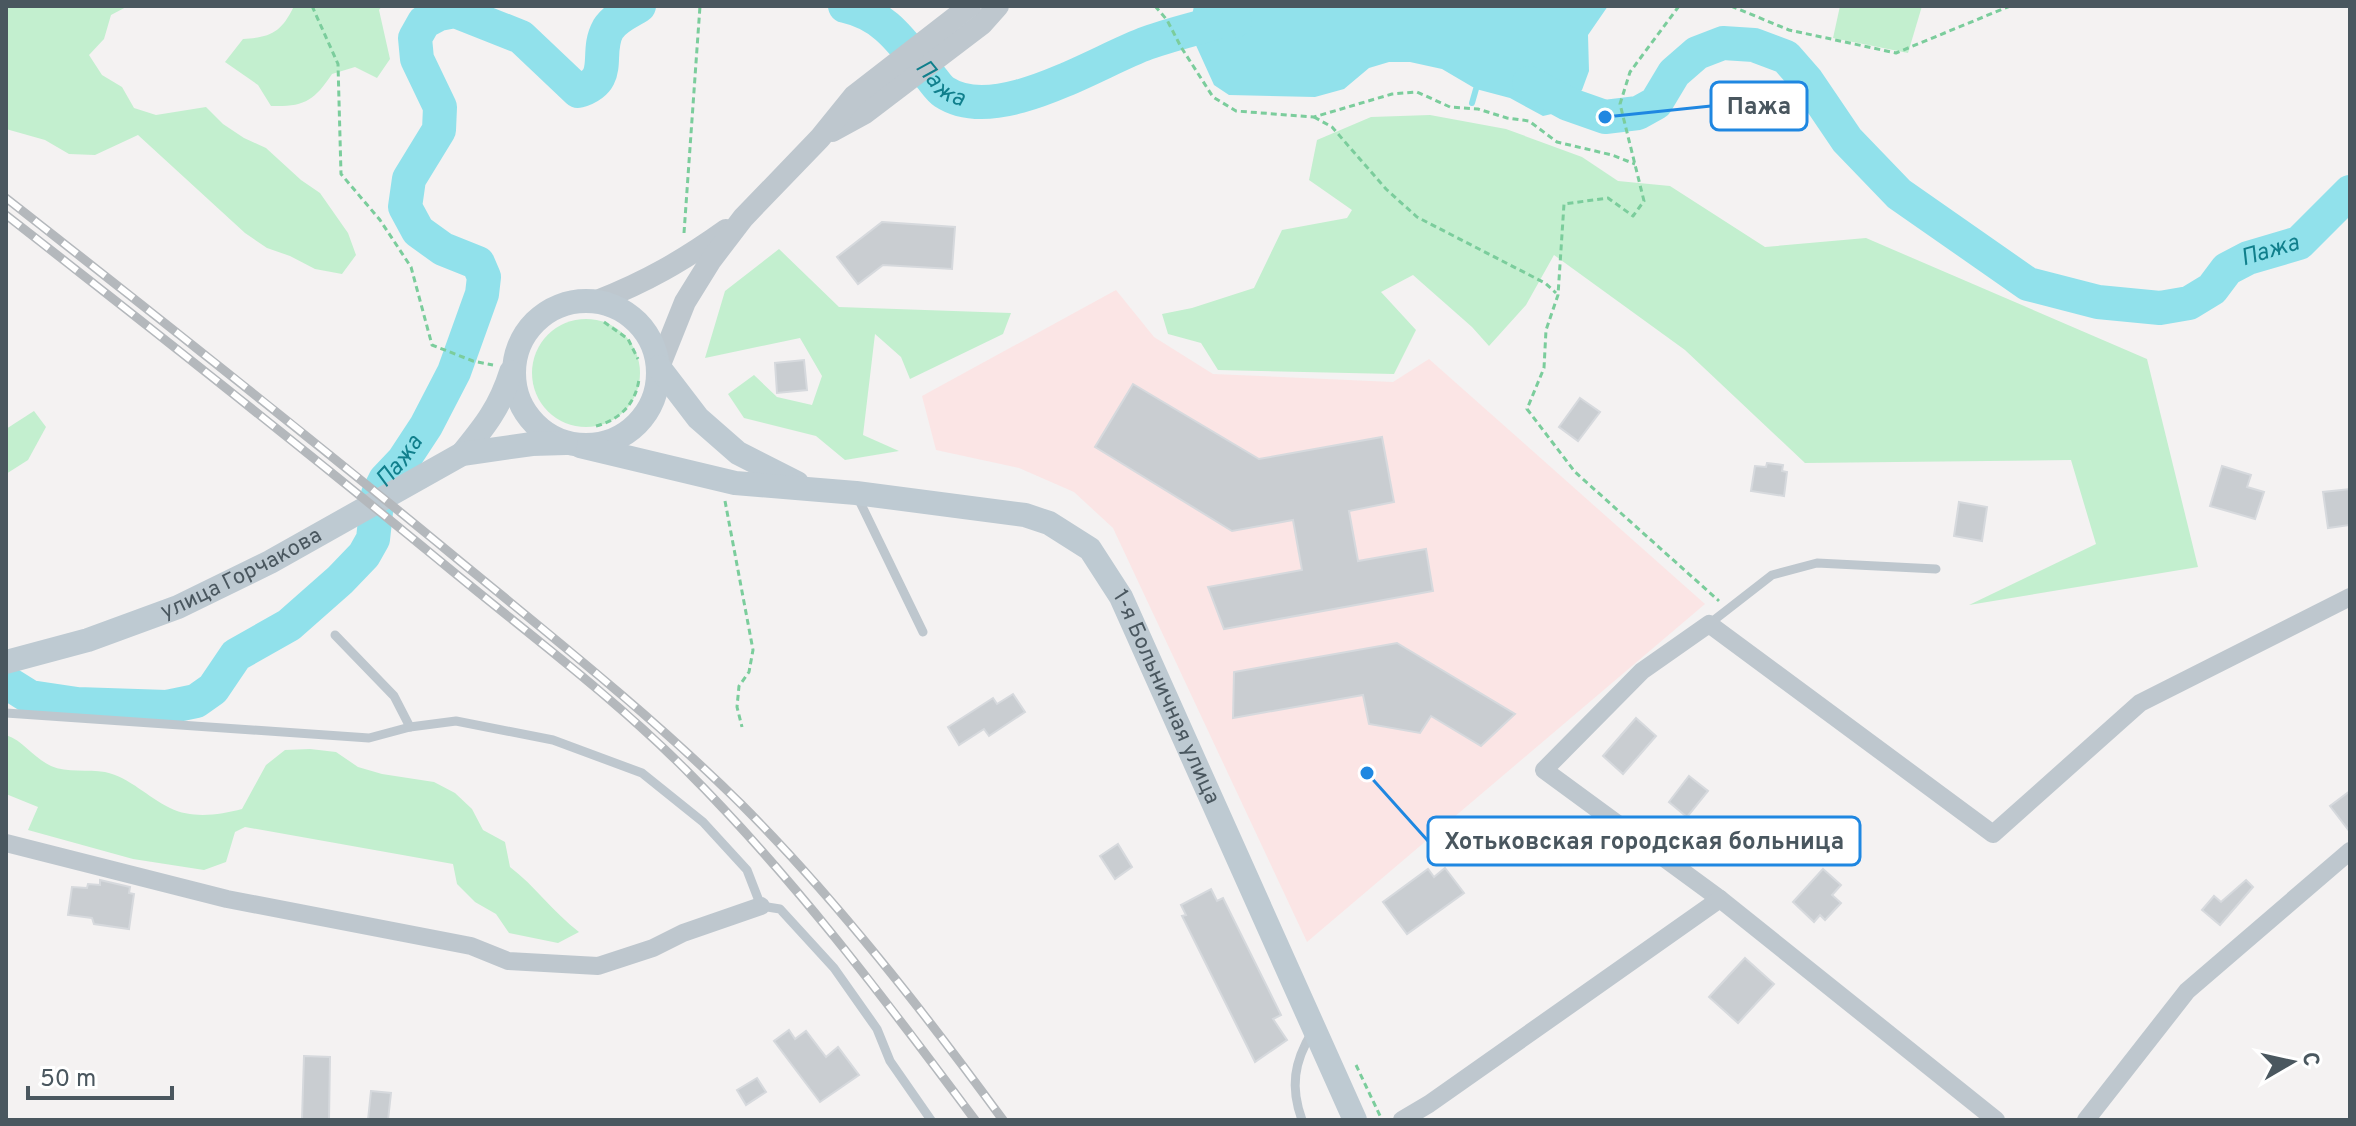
<svg xmlns="http://www.w3.org/2000/svg" width="2356" height="1126" font-family="Overpass,sans-serif">
  <style>
    .medical { fill: #fbe5e5 }
    .green { fill: #c3efcf }
    .water { fill: #91e1eb }
    .lines { fill: none; stroke-linecap: round; stroke-linejoin: round }
    .stream { stroke: #91e1eb; stroke-width: 6 }
    .river { stroke: #91e1eb; stroke-width: 34 }
    .building { fill: #c9cdd1; stroke: #d6d9dd; stroke-width: 2 }
    .path { stroke: #7bcd9c; stroke-width: 3; stroke-dasharray: 6 4; stroke-linecap: butt }
    .service { stroke: #bec7ce; stroke-width: 9 }
    .minor { stroke: #bec7ce; stroke-width: 18 }
    .tertiary { stroke: #bec7ce; stroke-width: 22 }
    .secondary { stroke: #becad2; stroke-width: 24 }
    .rail-casing { stroke: #b4b8bc; stroke-width: 9 }
    .rail { stroke: #fff; stroke-width: 6; stroke-dasharray: 18; stroke-linecap: butt }
    .labels { text-anchor: middle; dominant-baseline: central; stroke-width: 8; stroke-linejoin: round; paint-order: stroke }
    .street-label { font-size: 22px; fill: #4a575f; stroke: #fff }
    .water-label { font-size: 24px; font-style: italic; fill: #107f8c; stroke: #fff }
    .leader { fill: none; stroke: #1f87e1; stroke-width: 3 }
    .callout-dot { fill: #1f87e1; stroke: #fff; stroke-width: 3 }
    .callout { fill: #fff; stroke: #1f87e1; stroke-width: 3 }
    .callout-label { font-size: 24px; text-anchor: middle; font-weight: bold; fill: #4a575f }
  </style>
  <rect width="100%" height="100%" fill="#f4f2f2"/>
  <polygon class="medical" points="1116,290 1154,337 1213,374 1393,382 1429,359 1705,604 1307,942 1113,528 1074,492 1019,468 936,450 922,396"/>
  <g class="green">
    <polygon points="6,6 128,6 111,15 104,39 89,55 102,75 122,87 134,108 156,115 206,107 223,124 244,138 266,148 301,180 320,193 348,233 356,255 342,274 315,269 290,256 267,248 245,233 138,135 95,155 69,154 45,140 6,129"/>
    <path d="M294,6H382L379,10L390,59L377,78L355,67L332,74C314,101 304,107 271,106L258,85L225,62L243,39C271,37 281,33 294,6Z"/>
    <polygon points="1840,6 1922,6 1908,53 1833,38"/>
    <polygon points="1430,115 1506,129 1582,157 1618,181 1670,186 1765,247 1866,238 2147,359 2198,567 1969,605 2096,544 2071,460 1805,463 1685,350 1554,255 1526,305 1489,346 1472,327 1413,275 1381,292 1416,330 1394,374 1218,370 1201,343 1168,334 1162,314 1192,308 1254,288 1282,230 1347,218 1352,210 1309,180 1317,140 1371,117"/>
    <polygon points="779,249 839,307 1011,313 1003,334 910,379 901,357 875,334 863,435 899,451 845,460 816,436 744,418 728,394 754,375 777,397 812,405 822,376 800,338 705,358 725,291"/>
    <circle cx="586" cy="373" r="54"/>
    <polygon points="34,411 46,427 28,460 6,474 6,429"/>
    <path d="M6,735C24,741 32,757 51,766C67,773 88,769 105,772C131,778 147,797 170,808C192,819 219,815 242,809L266,765L285,750L310,749L336,752L358,767L382,774L434,782L455,793L472,809L483,830L505,842L510,867C535,886 553,912 579,932L558,943L509,933L496,914L475,902L457,884L453,864L245,827L235,832L226,862L204,870L133,859L28,830L38,807L6,794Z"/>
  </g>
  <polygon class="water" points="1194,6 1608,6 1588,35 1589,71 1582,90 1556,113 1543,116 1510,98 1476,89 1442,69 1410,62 1389,62 1369,68 1344,89 1315,97 1229,95 1214,85 1189,30"/>
  <g class="lines">
    <polyline class="stream" points="1472,103 1476,89"/>
    <g class="river">
      <path id="s1" d="M845,6C886,15 903,44 928,74C933,79 938,88 944,92C997,127 1097,61 1147,43C1172,34 1198,28 1223,21H1235"/>
      <path id="s2" d="M1529,83L1568,104L1605,117L1638,113L1656,103L1674,73L1697,53L1723,43L1754,45L1786,57L1807,81L1847,140L1899,194L2028,284L2098,302L2160,308L2189,303L2212,289L2227,269L2248,258L2299,243L2350,192"/>
      <path id="s3" d="M6,682L30,697L77,704L167,707L196,701L213,689L236,655L289,625L340,580L364,555L373,539L378,494L385,480L403,461L426,426L454,372L482,294L484,277L478,263L443,249L418,231L405,207L409,179L439,130L440,107L417,59L415,38L424,22L439,14L455,11L521,37L578,91C615,80 594,54 608,29C615,18 629,12 639,6"/>
    </g>
  </g>
  <g class="building">
    <polygon points="882,222 955,227 952,269 883,265 858,284 837,257"/>
    <polygon points="804,360 807,390 777,393 775,363"/>
    <polygon points="1133,384 1259,459 1382,437 1394,502 1349,511 1358,561 1426,549 1433,591 1224,629 1208,587 1302,570 1293,520 1232,531 1095,447"/>
    <polygon points="1580,398 1600,412 1578,441 1559,427"/>
    <polygon points="1767,463 1783,465 1782,471 1787,472 1784,496 1751,491 1755,466 1766,467"/>
    <polygon points="2222,466 2251,475 2247,487 2264,492 2255,519 2210,506"/>
    <polygon points="2350,489 2350,525 2328,528 2323,492"/>
    <polygon points="1959,502 1987,507 1982,541 1954,536"/>
    <polygon points="1397,643 1515,714 1481,746 1431,716 1420,733 1369,724 1363,695 1233,718 1234,672"/>
    <polygon points="1013,694 1025,712 989,736 984,729 959,745 948,727 993,698 997,704"/>
    <polygon points="1636,718 1656,736 1623,774 1603,756"/>
    <polygon points="1689,776 1708,791 1687,817 1669,802"/>
    <polygon points="2350,791 2350,832 2330,806"/>
    <polygon points="1559,822 1582,846 1561,865 1538,841"/>
    <polygon points="1118,844 1132,867 1115,879 1100,856"/>
    <polygon points="1445,868 1464,893 1407,934 1383,902 1428,869 1434,877"/>
    <polygon points="1823,869 1841,885 1832,895 1841,903 1825,920 1820,915 1814,922 1793,902"/>
    <polygon points="100,880 130,887 129,893 134,894 129,929 94,924 92,918 68,915 72,887 87,888 88,884 100,885"/>
    <polygon points="2246,880 2253,887 2220,925 2202,910 2214,896 2221,902"/>
    <polygon points="1211,889 1217,901 1223,898 1281,1015 1273,1019 1287,1040 1255,1062 1182,916 1186,915 1181,905"/>
    <polygon points="1745,958 1774,984 1738,1023 1709,997"/>
    <polygon points="789,1030 795,1039 806,1031 826,1057 838,1047 859,1075 820,1102 774,1041"/>
    <polygon points="304,1056 330,1057 329,1120 302,1119"/>
    <polygon points="757,1078 766,1092 746,1105 737,1090"/>
    <polygon points="371,1091 391,1093 388,1120 368,1120"/>
  </g>
  <g class="lines">
    <g class="path">
      <polyline points="312,6 338,64 341,174 380,220 411,267 432,345 473,361 493,365"/>
      <polyline points="1155,6 1167,20 1181,47 1213,97 1236,111 1314,117 1392,94 1417,92 1450,107 1478,109 1507,118 1529,121 1557,142 1612,155 1635,164"/>
      <polyline points="1679,6 1630,72 1620,104 1644,201 1633,216 1608,198 1564,204 1558,295 1546,330 1544,368 1527,409 1575,472 1719,601"/>
      <polyline points="1731,6 1789,30 1896,53 2010,6"/>
      <polyline points="1314,117 1332,127 1386,189 1417,217 1545,283 1556,293"/>
      <polyline points="684,233 700,6"/>
      <polyline points="604,322 628,339 638,359"/>
      <path d="M596,426C620,420 636,403 639,379"/>
      <polyline points="725,501 753,650 749,672 739,686 737,707 742,727"/>
      <polyline points="1356,1065 1382,1120"/>
    </g>
    <g class="service">
      <polyline points="858,498 923,632"/>
      <polyline points="1709,624 1772,575 1817,563 1936,569"/>
      <polyline points="335,635 394,696 410,727"/>
      <polyline points="6,713 369,738 410,727 456,721 553,740 642,773 703,822 747,870 761,906 780,909 834,968 877,1029 890,1061 931,1120"/>
      <path d="M1302,1120C1290,1087 1294,1062 1312,1032"/>
    </g>
    <g class="minor">
      <polyline points="6,843 227,899 471,946 508,961 598,966 653,948 683,933 761,906"/>
      <polyline points="1720,899 1544,770 1642,671 1709,624 1993,834 2140,703 2350,597"/>
      <polyline points="1402,1120 1429,1104 1720,899 1996,1120"/>
      <polyline points="2086,1120 2187,991 2350,851"/>
    </g>
    <g class="tertiary">
      <polyline points="832,131 865,113 982,24 998,6"/>
      <path d="M597,301C646,282 684,260 726,230"/>
      <polyline points="659,367 685,302 711,260 743,218 820,138 854,96 970,6"/>
    </g>
    <g class="secondary">
      <circle cx="586" cy="373" r="72"/>
      <polyline points="659,367 698,418 738,453 797,483"/>
      <path id="s4" d="M580,446L735,483L856,493L1025,515L1049,523L1090,549L1121,597L1355,1120"/>
      <path d="M462,454C485,426 500,407 511,372"/>
      <path id="s5" d="M6,662L88,640L178,607L270,562L462,454L532,444L566,443"/>
    </g>
    <g class="rail-casing">
      <g id="rail">
        <path d="M6,198C159,318 311,438 461,562C556,640 653,717 741,804C836,899 924,1012 1003,1120"/>
        <path d="M6,215C156,332 304,449 451,570C530,635 613,697 685,769C793,877 884,998 975,1120"/>
      </g>
    </g>
    <use href="#rail" class="rail"/>
  </g>
  <g class="labels">
    <g class="street-label">
      <text stroke="none"><textPath href="#s5" startOffset="252">улица Горчакова</textPath></text>
      <text stroke="none"><textPath href="#s4" startOffset="692">1-я Больничная улица</textPath></text>
    </g>
    <g class="water-label">
      <text stroke="none"><textPath href="#s1" startOffset="126">Пажа</textPath></text>
      <text stroke="none"><textPath href="#s2" startOffset="894">Пажа</textPath></text>
      <text stroke="none"><textPath href="#s3" startOffset="524">Пажа</textPath></text>
    </g>
  </g>
  <path class="leader" d="M1605 117L1711 106M1367 773L1428 841"/>
  <g class="callout-dot">
    <circle cx="1605" cy="117" r="8"/>
    <circle cx="1367" cy="773" r="8"/>
  </g>
  <g class="callout">
    <rect x="1711" y="82" width="96" height="48" rx="8"/>
    <rect x="1428" y="817" width="432" height="48" rx="8"/>
  </g>
  <g class="callout-label">
    <text x="1759" y="114">Пажа</text>
    <text x="1644" y="849">Хотьковская городская больница</text>
  </g>
  <rect width="2356" height="1126" fill="none" stroke="#4a575f" stroke-width="16"/>
  <g transform="translate(2292 1062) rotate(81)" stroke="#ffffff" stroke-width="6" paint-order="stroke">
  <path d="M0-6L14 30L0 20L-14 30Z" fill="#4a575f"/>
  <text y="-12" font-size="22" font-weight="bold" text-anchor="middle" fill="#4a575f">С</text>
  </g>
  <path d="M28 1086v12h144v-12" fill="none" stroke="#4a575f" stroke-width="4"/>
  <text x="40" y="1086" font-size="24" fill="#4a575f" stroke="#ffffff" stroke-width="6" paint-order="stroke">50 m</text>
</svg>
